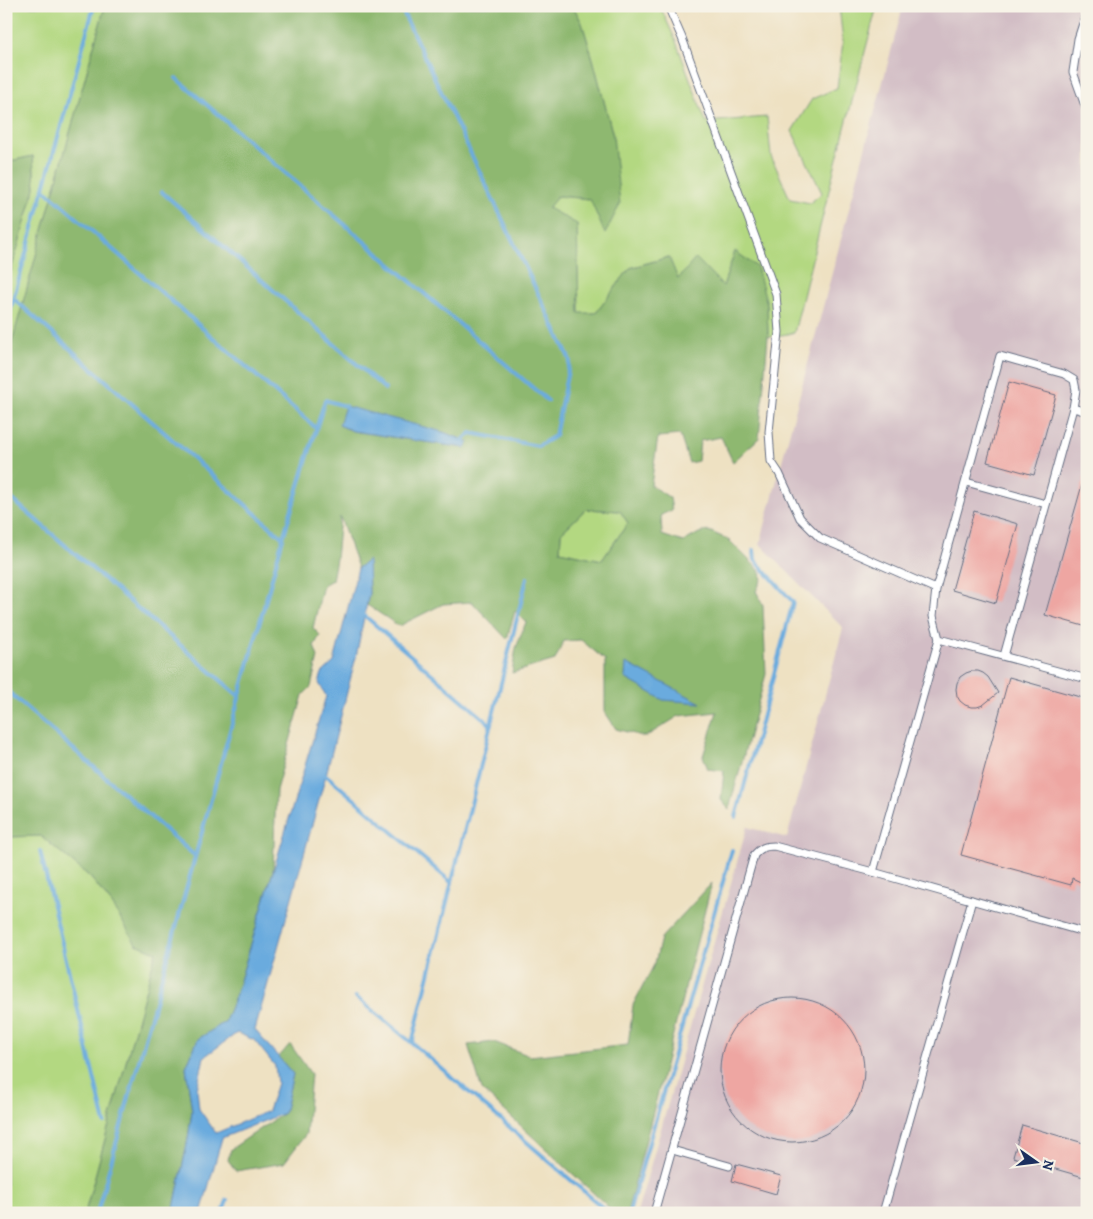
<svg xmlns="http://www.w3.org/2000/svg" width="1093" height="1219" font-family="Alegreya,serif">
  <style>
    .industrial { fill: #d2bdc5 }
    .green { fill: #b3d881; stroke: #678470 }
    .forest { fill: #8eb86f; stroke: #547466; fill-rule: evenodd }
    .water { fill: #6aabde; stroke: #426d9e; fill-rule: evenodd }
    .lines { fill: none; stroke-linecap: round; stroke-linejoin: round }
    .stream { stroke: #6aabde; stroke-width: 4 }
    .building { fill: #eea6a2 }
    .lane-casing { stroke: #656d81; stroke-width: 9 }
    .lane { stroke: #fff; stroke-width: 7 }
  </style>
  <rect width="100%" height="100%" fill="#f7f3e8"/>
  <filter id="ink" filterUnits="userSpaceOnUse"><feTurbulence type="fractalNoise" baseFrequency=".02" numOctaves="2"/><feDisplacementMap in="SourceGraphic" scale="10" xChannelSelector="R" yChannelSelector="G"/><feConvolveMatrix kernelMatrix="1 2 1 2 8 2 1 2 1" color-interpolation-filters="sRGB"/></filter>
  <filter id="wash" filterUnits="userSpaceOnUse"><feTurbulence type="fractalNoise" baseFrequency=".0096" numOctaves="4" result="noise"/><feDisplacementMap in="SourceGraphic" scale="20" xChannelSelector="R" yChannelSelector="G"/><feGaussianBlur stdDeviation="1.12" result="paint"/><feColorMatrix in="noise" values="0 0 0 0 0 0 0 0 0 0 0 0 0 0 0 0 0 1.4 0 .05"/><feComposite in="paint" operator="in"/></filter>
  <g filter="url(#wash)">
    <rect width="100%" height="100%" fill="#eee1c2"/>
    <polygon class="industrial" points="903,6 1087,6 1087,1213 637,1213 747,827 787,838 843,628 760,544"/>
    <g class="green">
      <polygon points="6,6 105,6 6,364 6,288 35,188 33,156 6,162"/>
      <polygon points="573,6 660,6 675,39 706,122 767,117 771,156 790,199 810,203 822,193 792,131 812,99 837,88 843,42 839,6 877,6 835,166 794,333 768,337 767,304 735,252 723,286 678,280 668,257 630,268 596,313 579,314 577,225 547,208 558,196 590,199 613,136 593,59 582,23"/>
      <polygon points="586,509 620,511 628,523 602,560 560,551 561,533"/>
      <polygon points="41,836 90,877 112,904 156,952 85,1213 6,1213 6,837"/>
    </g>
    <g class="forest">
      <path d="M105,6H573L582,23L593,59L613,136L620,204L605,234L590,199L558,196L548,208L577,224L579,313H596L630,268L669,257L678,279L696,258L723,286L735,251L757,267L767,304L768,337L759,438L733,462L721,437L700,441L698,461L689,463L680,435L658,437L651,485L670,498L672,510L661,515L662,535L683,542L699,533L709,531L729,540L759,570L762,579L756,591L763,605L766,674L729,809L721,800L724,771L708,769L703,756L717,712L679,716L645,737L616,729L605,712V660L581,640L564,641L555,660L512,673L516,648L526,622L515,611L507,639L472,602L443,604L399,626L367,605L369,593L368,561L358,568L340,517L336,559L332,580L323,585L313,628L320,635L314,646L318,657L311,687L303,695L276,790L273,871L236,994L225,1022L198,1039L186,1067L192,1111L188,1139L173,1213H85L156,952L136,944L112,904L90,877L41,836L6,837V364ZM339,425L443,432L468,442L465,448L353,431ZM586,509L620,511L628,523L602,560L560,551L561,533Z"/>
      <polygon points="33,156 35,188 6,288 6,162"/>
      <polygon points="712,883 627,1213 615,1213 482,1090 468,1045 494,1042 530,1056 628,1045 633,1005 655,963 661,938"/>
      <polygon points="290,1044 311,1074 306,1134 284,1163 236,1171 228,1160 231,1149 284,1113 293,1074 278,1058"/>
    </g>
    <g class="water">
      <polygon points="345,406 443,432 469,442 465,448 353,431 339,425"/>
      <path d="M368,560L369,593L356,657L326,775L255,1030L293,1074L284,1113L222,1138L201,1213H173L188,1139L192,1111L186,1067L198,1039L225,1022L236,994L326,696L319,683L322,673L334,662L358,568ZM237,1033L254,1040L275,1066L277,1083L268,1111L216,1133L199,1109L197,1089L204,1057Z"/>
      <polygon points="626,663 701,703 663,700 625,678"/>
    </g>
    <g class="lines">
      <g class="stream">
        <polyline points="400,6 570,360 555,436 538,446 471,433 463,440"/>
        <polyline points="176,78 548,401"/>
        <polyline points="44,189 316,428"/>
        <polyline points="162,192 385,389"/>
        <polyline points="14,299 283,538"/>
        <polyline points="6,326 94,6"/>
        <polyline points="6,494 239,696"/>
        <polyline points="365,616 491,725"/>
        <polyline points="6,690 194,855"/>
        <polyline points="326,775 452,883"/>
        <polyline points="736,817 793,602 755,560 754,550"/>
        <polyline points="40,851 105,1123"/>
        <polyline points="356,997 412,1043 609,1213"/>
        <polyline points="412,1043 527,578"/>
        <polyline points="275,1208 277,1213"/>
        <polyline points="97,1213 283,538 325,400 345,406"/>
        <polyline points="223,1213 227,1200"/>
        <polyline points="629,1213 732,850"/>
      </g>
    </g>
    <g id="blocks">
      <g class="building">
        <polygon points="1009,382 1056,395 1034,475 987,462"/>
        <polygon points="1084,478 1087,478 1087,627 1045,615"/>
        <polygon points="974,511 1018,524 996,603 952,590"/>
        <polygon points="972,671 978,671 983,673 988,677 998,693 983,705 977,707 971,707 965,705 960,701 957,696 956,689 957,683 960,677 966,673"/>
        <polygon points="1009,677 1087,699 1087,885 1072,878 1071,885 961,855"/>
        <circle cx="792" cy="1070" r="72"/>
        <polygon points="1022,1125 1087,1144 1087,1178 1013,1157"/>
        <polygon points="736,1164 781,1176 776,1194 732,1181"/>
      </g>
    </g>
  </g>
  <g filter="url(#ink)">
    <use href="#blocks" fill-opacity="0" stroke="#656d81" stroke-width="1"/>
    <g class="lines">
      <g class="lane-casing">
        <g id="lane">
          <polyline points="668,6 682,38 776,294 779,332 769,432 771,461 779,473 800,518 820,538 936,589"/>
          <polyline points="1087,11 1078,39 1073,72 1087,111"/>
          <polyline points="966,482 1046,504"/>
          <polyline points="939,639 1087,679"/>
          <polyline points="1004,656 1073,408 1087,412"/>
          <polyline points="873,872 939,639 933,616 936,589 1000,356 1064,374 1074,380 1076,390 1073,408"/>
          <polyline points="672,1150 729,1166"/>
          <path d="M654,1213L754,855C760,848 765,846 774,846L873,872L1087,933"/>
          <polyline points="883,1213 972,900"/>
        </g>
      </g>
      <use href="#lane" class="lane"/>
    </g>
  </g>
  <rect width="1093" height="1219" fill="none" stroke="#f7f3e8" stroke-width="25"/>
  <g transform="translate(1036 1162) rotate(104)" stroke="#f7f3e8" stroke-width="4" paint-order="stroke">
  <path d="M0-4L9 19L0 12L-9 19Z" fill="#1b2f5e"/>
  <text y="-8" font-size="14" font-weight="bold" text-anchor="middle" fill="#1b2f5e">N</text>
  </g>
</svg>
